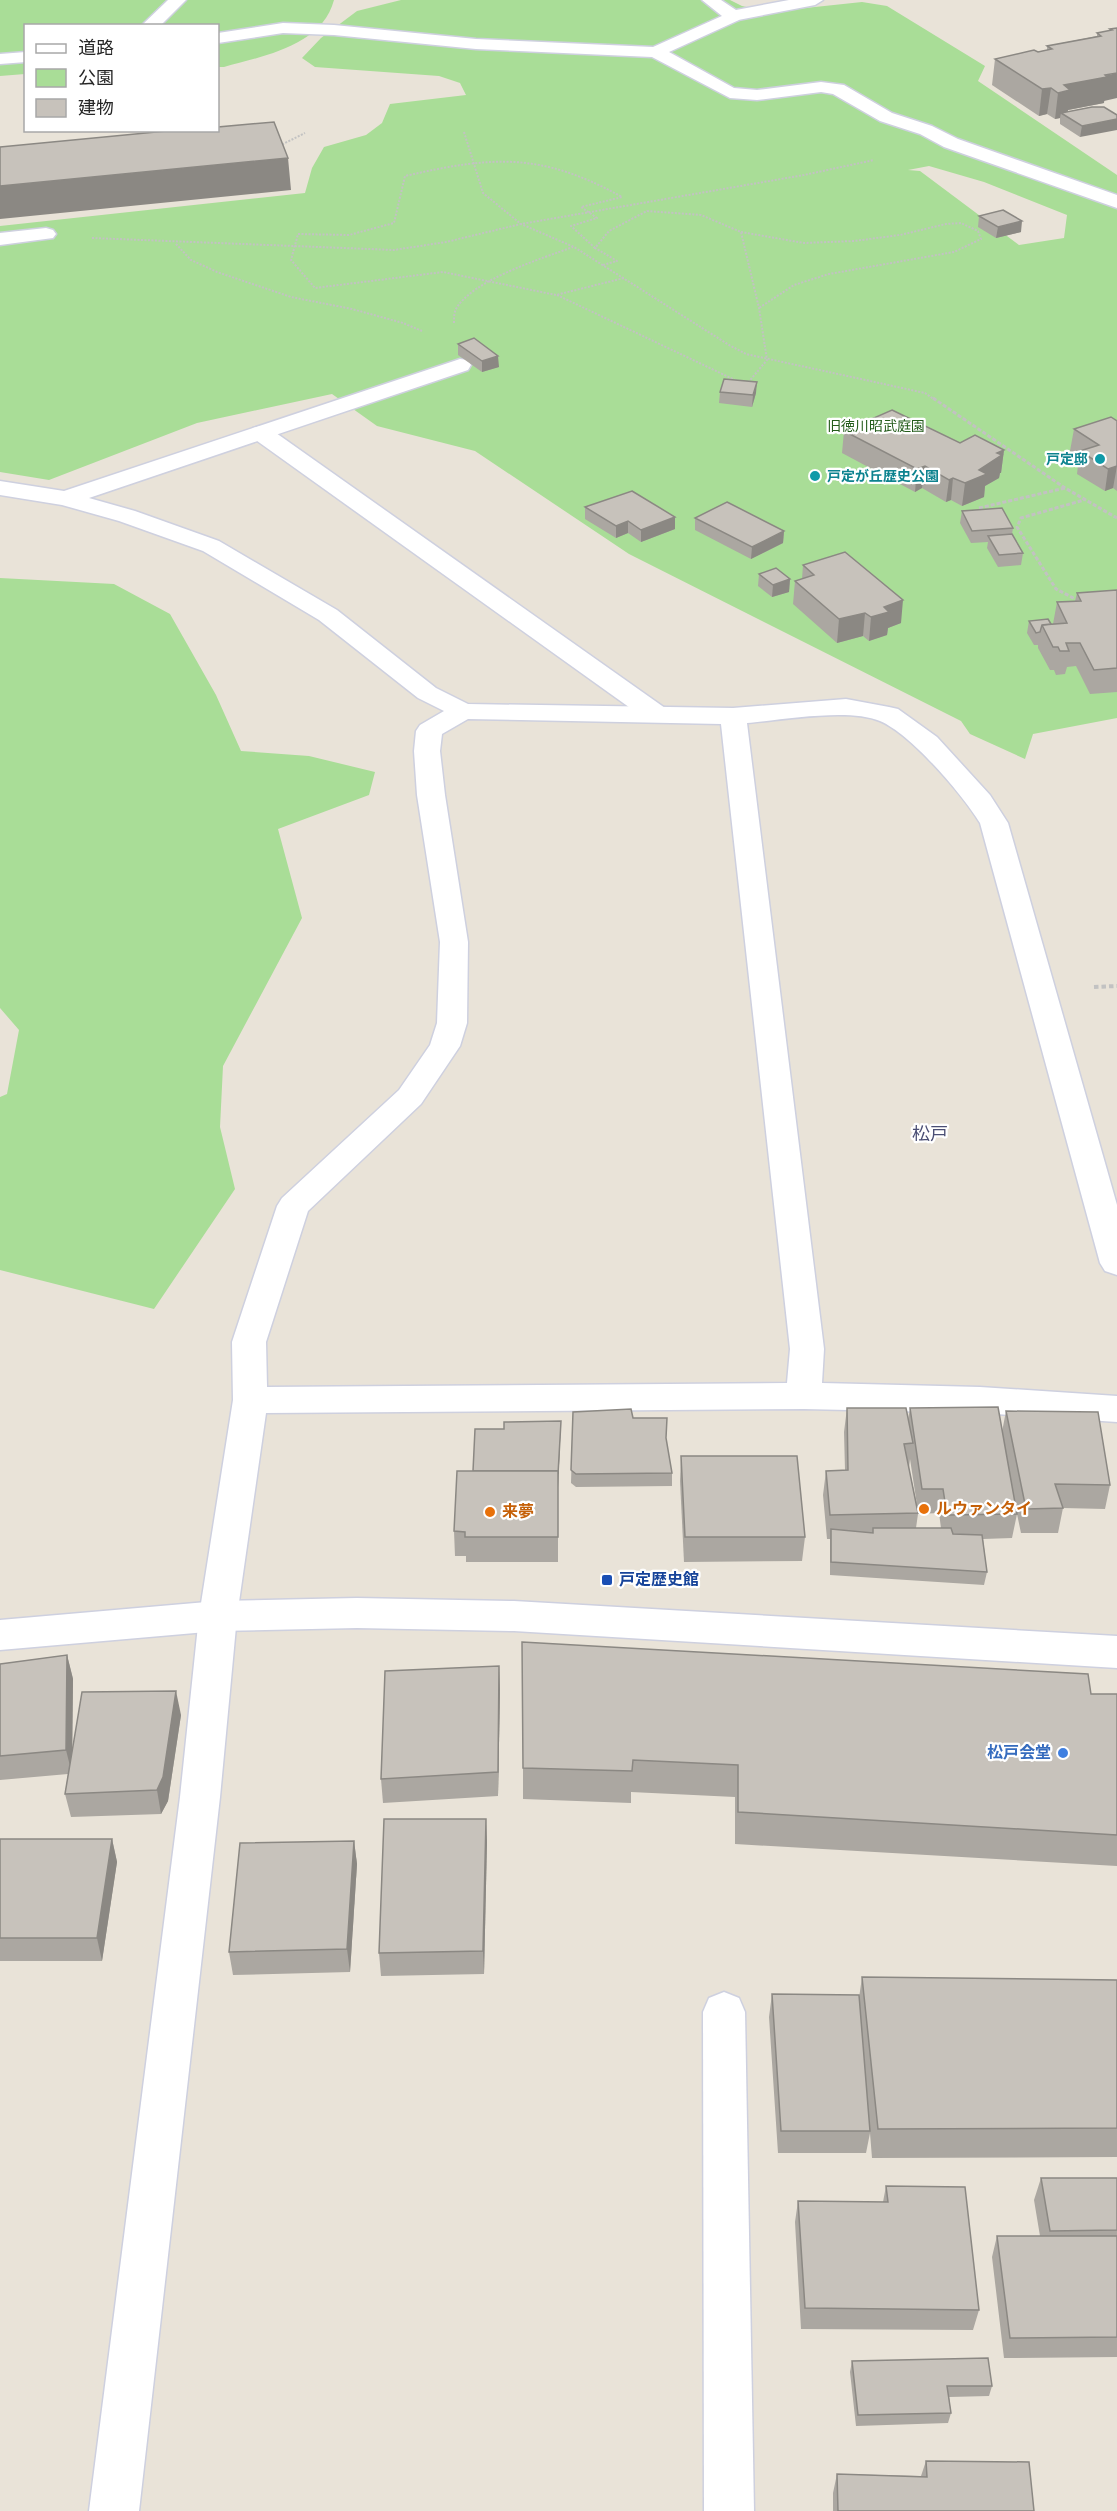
<svg xmlns="http://www.w3.org/2000/svg" width="1117" height="2511" font-family="Signika,'Noto Sans JP',sans-serif">
  <style>
    .green { fill: #a9dd97; fill-rule: evenodd }
    .lines { fill: none; stroke-linecap: round; stroke-linejoin: round }
    .lane-casing { stroke: #ced0df; stroke-width: 3 }
    .street-casing { stroke: #ced0df; stroke-width: 3 }
    .secondary-casing { stroke: #ced0df; stroke-width: 3 }
    .path-far2 { stroke: #c2c2c2; stroke-width: 2; stroke-dasharray: 2 1.5; stroke-linecap: butt }
    .path-far1 { stroke: #c2c2c2; stroke-width: 3; stroke-dasharray: 4 2; stroke-linecap: butt }
    .path { stroke: #c2c2c2; stroke-width: 4; stroke-dasharray: 4.5 3; stroke-linecap: butt }
    .lane { fill: #fff; fill-rule: evenodd }
    .street { fill: #fff; fill-rule: evenodd }
    .secondary { fill: #fff; fill-rule: evenodd }
    .wall { fill: #aba7a1; fill-rule: evenodd }
    .shaded-wall { fill: #8b8883 }
    .building { fill: #c7c2bb; stroke: #8b8883; stroke-width: 1.5 }
    .culture-dot { fill: #0f9aa8; stroke: #fff; stroke-width: 2 }
    .food-dot { fill: #e8710a; stroke: #fff; stroke-width: 2 }
    .transit-dot { fill: #1a4fb4; stroke: #fff; stroke-width: 2 }
    .shop-dot { fill: #3f7fe0; stroke: #fff; stroke-width: 2 }
    .labels { text-anchor: middle; dominant-baseline: central; stroke-width: 4.5; stroke-linejoin: round; paint-order: stroke }
    .far-park-label { font-size: 14px; fill: #255d1c; stroke: #fff }
    .far-culture-label { font-size: 14px; font-weight: bold; fill: #0d838f; stroke: #fff; text-anchor: end }
    .food-label { font-size: 16px; font-weight: bold; fill: #c56008; stroke: #fff; text-anchor: start }
    .transit-label { font-size: 16px; font-weight: bold; fill: #164399; stroke: #fff; text-anchor: start }
    .shop-label { font-size: 16px; font-weight: bold; fill: #366cbe; stroke: #fff; text-anchor: end }
    .neighbourhood-label { font-size: 18px; fill: #4a4e74; stroke: #fff }
  </style>
  <rect width="100%" height="100%" fill="#e9e3d8"/>
  <g class="green">
    <path d="M0,0H334C322,46 263,56 224,67H218V26H26L25,74L0,76Z"/>
    <path d="M401,0H730L742,6L768,12L862,2L887,6L985,66L978,81L1117,175V718L1033,734L1025,759L970,734L961,721L629,554L475,451L377,426L332,394L197,423L49,480L0,472V226L305,193L312,168L324,147L366,135L382,123L390,104L466,95L460,83L439,76L315,67L302,58L321,38L357,11ZM929,166L984,182L1067,215L1064,238L1019,245L920,171L908,170Z"/>
    <polygon points="0,578 114,584 170,614 216,695 241,751 309,756 375,772 369,795 278,829 302,918 223,1066 220,1127 235,1189 154,1309 0,1270 0,1097 7,1094 19,1030 0,1008"/>
  </g>
  <g class="lines">
    <g class="lane-casing">
      <g id="lane">
        <polygon points="168,0 186,0 160,26 141,26"/>
        <polygon points="733,11 739,12 741,16 739,20 669,52 734,88 757,90 821,82 844,85 892,113 932,126 958,139 1117,195 1117,208 944,147 920,134 880,121 833,94 821,92 757,100 730,98 652,57 476,49 334,35 283,33 218,43 218,33 283,23 334,25 476,39 653,47"/>
        <polygon points="26,52 26,62 0,64 0,54"/>
        <polygon points="46,228 53,230 56,234 53,238 0,245 0,233"/>
        <polygon points="261,426 269,428 665,708 669,714 665,720 656,722 647,720 253,438 250,433 253,428"/>
        <polygon points="724,1992 739,1998 745,2012 754,2511 704,2511 703,2012 709,1998"/>
      </g>
    </g>
    <g class="street-casing">
      <g id="street">
        <polygon points="702,0 721,0 736,10 789,0 823,0 815,5 733,21 727,20"/>
        <path d="M460,359L468,360L471,365L468,370L89,498L135,511L219,541L337,610L436,688L468,704L733,708L846,699L889,707L898,709L937,737L990,795L1008,823L1117,1205V1275L1105,1271L1100,1263L980,823C962,794 911,734 880,721C848,708 783,720 747,723L824,1349L822,1383L980,1387L1117,1396V1422L980,1413L804,1409L266,1413L237,1616L220,1797L139,2511H89L180,1797L199,1616L233,1400L232,1342L277,1206L282,1198L399,1090L430,1045L437,1023L440,942L417,795L414,751L416,731L420,725L444,711L418,698L319,620L203,551L119,521L62,505L0,495V481L64,491ZM468,719L721,724L790,1349L787,1383L267,1387L266,1342L308,1211L421,1104L460,1046L467,1023L468,942L445,795L440,751L442,734Z"/>
      </g>
    </g>
    <g class="secondary-casing">
      <polygon id="secondary" points="357,1598 514,1601 1117,1636 1117,1668 514,1631 357,1628 218,1631 0,1650 0,1620 218,1601"/>
    </g>
    <g class="path-far2">
      <polyline points="464,132 483,193 521,224 574,247 729,345 746,354 925,393 935,400"/>
      <polyline points="279,146 305,133"/>
      <polyline points="741,232 804,243 854,241 900,235 946,224 961,223 978,231 981,239 954,252 829,274 794,285 759,308"/>
      <polyline points="92,238 394,250 446,242 521,224 804,175 874,160"/>
      <polyline points="176,244 191,260 217,272 291,297 352,309 403,323 422,331"/>
      <path d="M595,248L571,226L597,218L581,207L622,197C541,152 493,156 405,176L394,223L349,235L298,234L291,260L315,288L443,272L556,295L624,278"/>
      <polyline points="603,265 617,261 595,248 609,231 647,211 701,215 741,232 759,308 767,360 746,385"/>
      <polyline points="557,295 737,381"/>
      <path d="M454,323C454,318 454,313 456,309C472,280 543,258 573,247"/>
    </g>
    <g class="path-far1">
      <polyline points="933,398 1065,488 1117,518"/>
      <polyline points="979,508 1065,488"/>
      <polyline points="1079,601 1056,589 1017,527 1021,518 1084,500"/>
    </g>
    <polyline class="path" points="1094,987 1117,986"/>
    <use href="#lane" class="lane"/>
    <use href="#street" class="street"/>
    <use href="#secondary" class="secondary"/>
  </g>
  <g class="wall">
    <polygon points="1117,28 1104,103 1068,110 1067,112 1092,107 1080,137 1060,124 1060,118 1055,119 1047,114 1039,116 992,85 995,59 1047,50 1047,46 1097,36 1097,33 1110,31 1110,29"/>
    <polygon points="979,216 1021,232 996,238 978,227"/>
    <polygon points="458,344 499,367 482,372 458,355"/>
    <polygon points="720,392 756,393 752,407 719,403"/>
    <polygon points="1117,421 1117,491 1113,488 1105,491 1077,474 1079,457 1070,451 1074,429"/>
    <polygon points="844,431 960,443 1004,450 1001,473 1000,473 999,478 985,486 984,497 962,506 951,500 946,502 922,488 915,492 842,453"/>
    <polygon points="585,507 675,529 641,542 628,533 616,538 585,519"/>
    <polygon points="962,511 1013,528 1012,534 1023,553 1021,565 998,567 987,548 988,542 971,543 960,523"/>
    <polygon points="695,518 784,531 783,543 751,559 695,530"/>
    <polygon points="803,565 901,623 888,628 887,635 869,641 863,636 837,643 793,604 795,581 802,579"/>
    <polygon points="759,574 790,579 789,592 772,597 758,586"/>
    <polygon points="1117,590 1117,692 1090,694 1076,666 1067,667 1065,674 1056,675 1054,670 1050,670 1038,648 1038,645 1034,645 1027,633 1029,621 1053,624 1057,602 1075,601 1077,593"/>
    <path d="M847,1408L908,1420L910,1408L1002,1432L1006,1411L1110,1485L1105,1509L1063,1508L1058,1533H1021L1017,1514L1012,1538L983,1539L987,1572L984,1585L830,1575V1539H827L823,1495L826,1471L845,1470L844,1432ZM910,1459L917,1505L909,1468ZM939,1513L941,1528H916L918,1514Z"/>
    <polygon points="573,1412 633,1418 672,1473 672,1486 576,1487 571,1483"/>
    <polygon points="561,1421 558,1487 558,1562 466,1562 466,1556 455,1556 454,1531 473,1471 504,1429"/>
    <polygon points="681,1456 805,1537 802,1561 684,1562 680,1481"/>
    <polygon points="67,1655 73,1679 72,1750 181,1715 168,1801 161,1814 71,1817 65,1794 68,1774 0,1780 0,1664"/>
    <polygon points="499,1666 500,1690 498,1796 383,1803 381,1779"/>
    <polygon points="1091,1694 1117,1694 1117,1866 735,1844 735,1797 631,1792 631,1803 523,1799 523,1768"/>
    <polygon points="486,1819 487,1842 484,1974 381,1976 379,1953"/>
    <polygon points="0,1839 112,1839 117,1862 102,1961 0,1961"/>
    <polygon points="354,1841 357,1864 350,1972 233,1975 229,1952"/>
    <polygon points="862,1977 1117,1980 1117,2157 872,2158 870,2133 866,2153 778,2153 769,2017 772,1994 859,1998"/>
    <polygon points="1041,2178 1117,2178 1117,2357 1004,2358 992,2257 997,2236 1040,2236 1034,2200"/>
    <polygon points="886,2186 979,2310 973,2330 801,2329 795,2222 798,2201 883,2202"/>
    <polygon points="852,2361 992,2386 989,2396 949,2397 951,2413 948,2423 856,2426 850,2372"/>
    <polygon points="926,2461 1034,2511 833,2511 833,2493 837,2474 921,2476"/>
  </g>
  <g class="shaded-wall">
    <polygon points="1117,73 1117,98 1104,101 1104,103 1068,110 1067,117 1061,113 1060,118 1055,119 1058,93 1064,85"/>
    <polygon points="1051,88 1047,114 1039,116 1042,89"/>
    <polygon points="1117,119 1117,130 1080,137 1082,126"/>
    <polygon points="288,158 291,190 0,219 0,186"/>
    <polygon points="1022,221 1021,232 996,238 998,227"/>
    <polygon points="498,356 499,367 482,372 482,361"/>
    <polygon points="757,382 756,393 752,407 753,395"/>
    <polygon points="1004,450 1001,473 1000,473 999,478 985,486 984,497 962,506 965,483 997,453"/>
    <polygon points="925,466 922,488 915,492 917,469"/>
    <polygon points="1117,466 1113,488 1105,491 1108,469"/>
    <polygon points="953,478 951,500 946,502 949,480"/>
    <polygon points="675,517 675,529 641,542 641,530"/>
    <polygon points="628,521 628,533 616,538 616,526"/>
    <polygon points="784,531 783,543 751,559 752,547"/>
    <polygon points="790,579 789,592 772,597 773,585"/>
    <polygon points="903,600 901,623 888,628 887,635 869,641 871,617 884,607"/>
    <polygon points="865,613 863,636 837,643 839,619"/>
    <polygon points="561,1421 558,1487 558,1562 558,1471"/>
    <polygon points="67,1655 73,1679 72,1774 66,1750"/>
    <polygon points="499,1666 500,1690 498,1796 498,1772"/>
    <polygon points="176,1691 181,1715 168,1801 161,1814 157,1790"/>
    <polygon points="486,1819 487,1842 484,1974 483,1951"/>
    <polygon points="112,1839 117,1862 102,1961 97,1938"/>
    <polygon points="354,1841 357,1864 350,1972 347,1949"/>
  </g>
  <g class="building">
    <polygon points="1117,28 1117,73 1105,75 1107,77 1064,85 1070,90 1058,93 1051,88 1042,89 995,59 1034,50 1038,52 1052,49 1047,46 1101,36 1097,33 1112,30 1110,29"/>
    <polygon points="1092,107 1104,107 1117,115 1117,119 1082,126 1061,113"/>
    <polygon points="274,122 288,158 0,186 0,147 177,130 218,130 218,127"/>
    <polygon points="1003,210 1022,221 998,227 979,216"/>
    <polygon points="474,338 498,356 482,361 458,344"/>
    <polygon points="724,379 757,382 753,395 720,392"/>
    <polygon points="892,410 960,443 975,435 1004,450 997,453 1002,455 979,470 987,474 965,483 953,478 949,480 925,466 917,469 844,431"/>
    <polygon points="1111,417 1117,421 1117,466 1108,469 1080,451 1099,445 1074,429"/>
    <polygon points="632,491 675,517 641,530 628,521 616,526 585,507"/>
    <polygon points="727,502 784,531 752,547 695,518"/>
    <polygon points="1002,508 1013,528 972,531 962,511"/>
    <polygon points="1012,534 1023,553 999,555 988,536"/>
    <polygon points="845,552 903,600 884,607 889,612 871,617 865,613 839,619 795,581 814,575 803,565"/>
    <polygon points="776,568 790,579 773,585 759,574"/>
    <polygon points="1117,590 1117,668 1094,670 1080,643 1066,643 1069,651 1060,651 1058,647 1053,647 1042,625 1067,623 1057,602 1081,601 1077,593"/>
    <polygon points="1048,619 1051,624 1042,625 1040,632 1036,633 1029,621"/>
    <polygon points="998,1407 1017,1514 947,1515 943,1489 922,1489 910,1408"/>
    <polygon points="847,1408 906,1408 913,1443 904,1444 918,1513 830,1515 826,1471 848,1470"/>
    <polygon points="631,1409 633,1418 667,1418 666,1438 672,1473 576,1474 571,1470 573,1412"/>
    <polygon points="1006,1411 1098,1412 1110,1485 1055,1484 1063,1508 1026,1509"/>
    <polygon points="561,1421 558,1474 558,1471 473,1471 475,1429 504,1429 504,1422"/>
    <polygon points="681,1456 797,1456 805,1537 685,1537"/>
    <polygon points="457,1471 558,1471 558,1537 465,1537 465,1532 454,1531"/>
    <polygon points="873,1528 951,1528 953,1534 982,1535 987,1572 831,1562 831,1529 873,1533"/>
    <polygon points="522,1642 1088,1674 1091,1694 1117,1694 1117,1835 738,1812 738,1765 633,1760 632,1771 523,1768"/>
    <polygon points="67,1655 66,1750 0,1756 0,1664"/>
    <polygon points="499,1666 498,1772 381,1779 385,1671"/>
    <polygon points="176,1691 163,1777 157,1790 65,1794 82,1692"/>
    <polygon points="384,1819 486,1819 483,1951 379,1953"/>
    <polygon points="0,1839 112,1839 97,1938 0,1938"/>
    <polygon points="354,1841 347,1949 229,1952 240,1843"/>
    <polygon points="862,1977 1117,1980 1117,2128 878,2129"/>
    <polygon points="772,1994 859,1995 870,2131 781,2131"/>
    <polygon points="1041,2178 1117,2178 1117,2230 1050,2231"/>
    <polygon points="886,2186 965,2187 979,2310 805,2308 798,2201 888,2202"/>
    <polygon points="997,2236 1117,2236 1117,2337 1010,2338"/>
    <polygon points="988,2358 992,2386 947,2386 951,2413 858,2415 852,2361"/>
    <polygon points="926,2461 1029,2462 1034,2511 838,2511 837,2474 927,2477"/>
  </g>
  <g class="culture-dot">
    <circle cx="1100" cy="459" r="6"/>
    <circle cx="815" cy="476" r="6"/>
  </g>
  <g class="food-dot">
    <circle cx="924" cy="1509" r="6"/>
    <circle cx="490" cy="1512" r="6"/>
  </g>
  <rect class="transit-dot" x="601" y="1574" width="12" height="12" rx="3"/>
  <circle class="shop-dot" cx="1063" cy="1753" r="6"/>
  <g class="labels">
    <g class="far-park-label">
      <text x="876" y="426">旧徳川昭武庭園</text>
    </g>
    <g class="far-culture-label">
      <text x="1088" y="459">戸定邸</text>
      <text x="827" y="476" text-anchor="start">戸定が丘歴史公園</text>
    </g>
    <g class="food-label">
      <text x="936" y="1509">ルウァンタイ</text>
      <text x="502" y="1512">来夢</text>
    </g>
    <g class="transit-label">
      <text x="619" y="1580">戸定歴史館</text>
    </g>
    <g class="shop-label">
      <text x="1051" y="1753">松戸会堂</text>
    </g>
    <g class="neighbourhood-label">
      <text x="930" y="1134">松戸</text>
    </g>
  </g>
  <rect x="24" y="24" width="195" height="108" fill="#ffffff" stroke="#a8a8a8" stroke-width="1.5"/>
  <rect x="36" y="44" width="30" height="9" fill="#ffffff" stroke="#a8a8a8" stroke-width="1.5"/>
  <text x="78" y="54" font-size="18" fill="#262626">道路</text>
  <rect x="36" y="69" width="30" height="18" fill="#a9dd97" stroke="#a8a8a8" stroke-width="1.5"/>
  <text x="78" y="84" font-size="18" fill="#262626">公園</text>
  <rect x="36" y="99" width="30" height="18" fill="#c7c2bb" stroke="#a8a8a8" stroke-width="1.5"/>
  <text x="78" y="114" font-size="18" fill="#262626">建物</text>
</svg>
